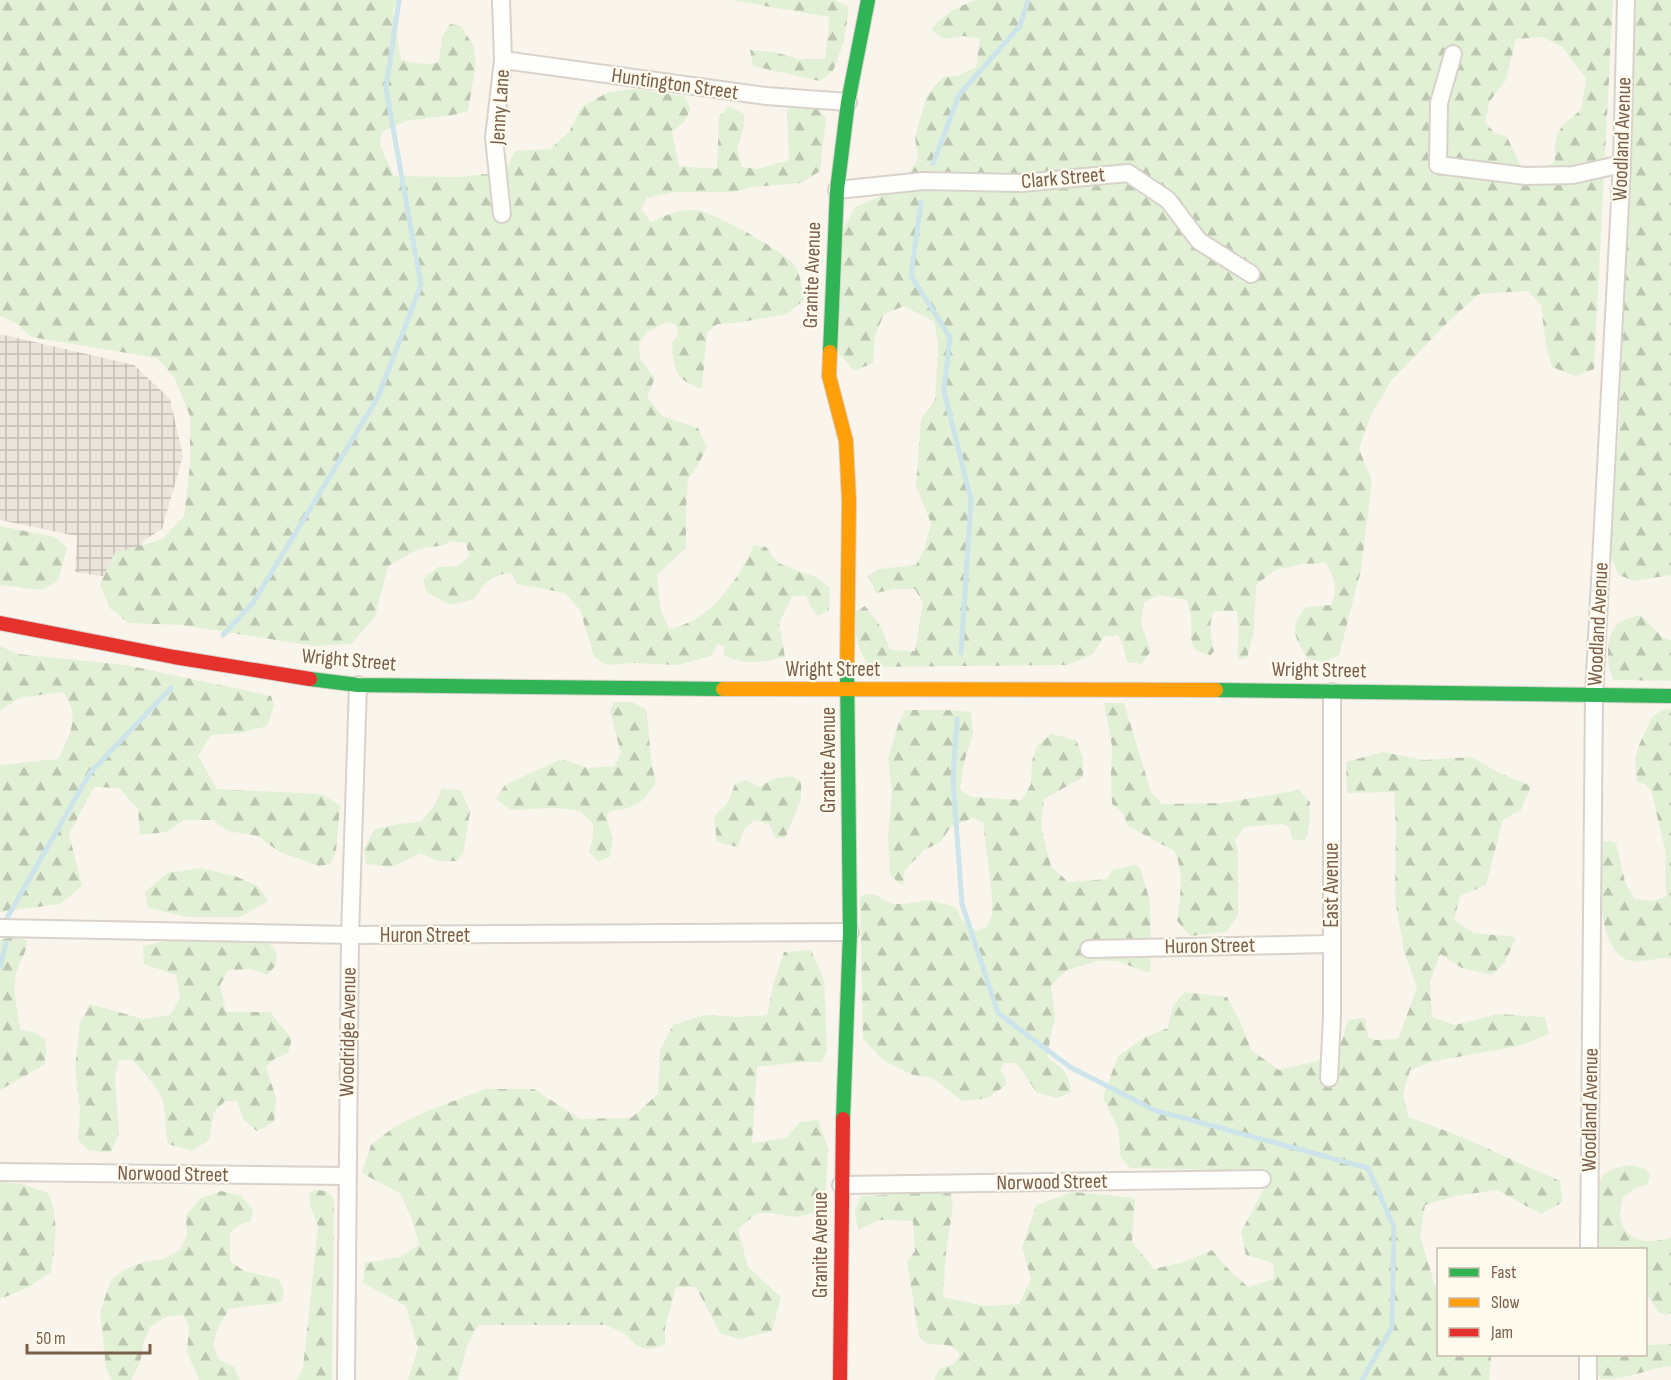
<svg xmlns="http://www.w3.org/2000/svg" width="1671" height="1380" font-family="'Sofia Sans Condensed',sans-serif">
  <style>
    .industrial { fill: url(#industrial-grid) }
    .forest { fill: url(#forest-firs); fill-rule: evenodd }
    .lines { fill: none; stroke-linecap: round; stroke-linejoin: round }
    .stream { stroke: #cde4ea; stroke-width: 5 }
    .street-casing { stroke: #d8d2ca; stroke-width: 20 }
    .fast-casing { stroke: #d9d2ca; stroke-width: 16 }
    .slow-casing { stroke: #d9d2ca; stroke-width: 16 }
    .jam-casing { stroke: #d9d2ca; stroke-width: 16 }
    .street { stroke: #fefefc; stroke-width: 16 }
    .fast { stroke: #30b455; stroke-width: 14 }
    .slow { stroke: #ff9f0a; stroke-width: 14 }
    .jam { stroke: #e5322d; stroke-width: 14 }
    .labels { text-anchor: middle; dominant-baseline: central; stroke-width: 4.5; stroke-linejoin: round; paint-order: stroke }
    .street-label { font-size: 21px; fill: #795f49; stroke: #fffaee }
  </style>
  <defs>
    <pattern id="industrial-grid" width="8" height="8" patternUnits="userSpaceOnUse" patternTransform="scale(1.5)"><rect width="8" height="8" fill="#ece5dd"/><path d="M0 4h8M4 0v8" fill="none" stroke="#c4bdb5"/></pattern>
    <pattern id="forest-firs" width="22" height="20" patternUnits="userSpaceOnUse" patternTransform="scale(1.5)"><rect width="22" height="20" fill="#e2f1d6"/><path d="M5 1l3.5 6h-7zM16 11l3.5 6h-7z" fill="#bcc6b0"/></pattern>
  </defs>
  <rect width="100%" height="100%" fill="#f9f5ec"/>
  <polygon class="industrial" points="0,334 134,365 170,399 183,456 162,529 143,541 133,581 75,572 77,536 0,520"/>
  <g class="forest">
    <path d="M0,0H396L393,11L401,60C414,63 427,66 439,62L442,36L450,24L461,26L473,45L476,63L468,111L453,115L406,121L382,132L380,145L394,176L459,177L483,174L503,176L515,151L550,149L569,132L582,106L609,92L635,89L684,96L691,109L684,122L672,132L679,166L717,169L719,117L729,106L744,114V127L737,148L742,167L757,169L789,160L787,110L799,105L816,107L826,118L820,171L801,183L752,187L734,192H674L647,198L641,209L651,222C665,215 680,209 695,210C712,211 791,254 797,269C801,278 802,291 804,300L787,314L736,323L718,324L707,332L702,389C674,379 674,370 672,343L678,335L676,325L666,322L646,333L639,343L640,359L655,378L647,397L662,416L698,428L707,447L698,465L688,479L686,508V548L657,575L660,607L669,629C709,622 738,581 754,545L766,547L778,563L818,578L830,588L829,610L818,616L811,607L806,595L792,597L779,623L785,657C764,662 744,666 724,655V646L718,644L711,656L678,665L633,663L607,665L594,657L580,610L565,593L517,584L511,573C492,574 483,584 474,599L450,605L426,592L423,579L438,567L458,566L469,556L466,543L452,541L444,545L419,549L388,566L375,617L351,644L315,646L181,625L129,623L110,608L100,585L115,552L134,548L162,539L184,516L190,465V416L174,377L157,358L31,337L16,323L0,316Z"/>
    <polygon points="731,0 835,0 849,7 844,41 833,71 820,81 753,66 750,50 774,52 798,59 825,59 829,26 829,17"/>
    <path d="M975,0H1613L1594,369L1575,376L1552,367L1546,345L1541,305L1528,291L1479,294L1446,324L1391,381L1371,415L1359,449L1372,481L1361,570L1339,655L1324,662L1307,659C1295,636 1288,628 1306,607L1331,605C1339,587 1334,579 1326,563L1303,564L1275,570L1256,585L1254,632L1247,658L1239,659L1237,653L1239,637L1237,611H1214C1208,622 1211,639 1214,651L1211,655C1186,652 1192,637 1191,619C1191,613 1188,606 1187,600L1160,595L1144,602L1141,624L1151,651L1142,664L1127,662L1123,645L1118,635L1104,637L1093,654L1068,665L870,667C856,649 855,633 856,611L865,606L881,627L890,650L915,651L923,603L915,589H895L876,593L868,576L879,569L916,565L925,547L931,523L916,486L921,419L935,400L938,345L934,322L904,306L884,314L875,336L873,363L854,371L838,352L843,230L855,207L898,189L918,159L915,137L927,95L943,77L958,76L976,67L980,39L964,36L943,39L931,30C941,15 958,7 975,0ZM1542,37L1561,46L1586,78L1581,110C1558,128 1554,132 1555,161L1545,169L1521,166L1507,137L1495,133L1485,123L1489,102L1506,80L1516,39Z"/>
    <polygon points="1636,0 1671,0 1671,575 1634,581 1619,575 1609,554 1609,493 1618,446"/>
    <polygon points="0,526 55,537 67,548 58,581 42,590 0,585"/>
    <path d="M1641,615L1663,638L1671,640V681L1613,680C1607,663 1603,632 1622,621C1627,618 1635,617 1641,615Z"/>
    <path d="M0,646L18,654L126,665L271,696L274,706L267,726L241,733L211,735L198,756L217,789L321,794L340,805L336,851L330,864L319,866L280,852L257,836L228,831L213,820H184L166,832L140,835L138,809L119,788L94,787L69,834L82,886L60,904L0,912V765L58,759C70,734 81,717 63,692L19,698L0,711Z"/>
    <path d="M614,702H632L646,709C650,734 649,759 656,782C649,793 643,803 631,807C622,810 615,808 607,814L608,824L613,839L610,857L598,861L589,852L593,837V824L580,811L556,808L511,810L496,799L505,785L561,759L588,768L614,766L621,753L610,711Z"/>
    <path d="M1104,703H1124L1151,792L1162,804L1223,803L1299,790L1310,802L1309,827L1305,841L1292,839L1290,827L1281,824L1244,827L1235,840L1238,851V916L1226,932L1190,936L1177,921C1180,899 1185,871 1174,851L1128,826L1122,812L1112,804L1111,778L1112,746Z"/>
    <path d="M1671,709V958C1655,956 1641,966 1625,959C1597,945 1599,875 1599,848L1602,842L1608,841L1616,843L1625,882L1634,899L1651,901L1666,897L1665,850L1651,790L1645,784L1637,782L1635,761L1639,745L1653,716L1662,710Z"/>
    <path d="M905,710H947L971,712L973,733L964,763L960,790L972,797L1022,800L1031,784L1032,761L1037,746L1051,734L1076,740L1083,757V777L1044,799L1041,827L1051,866L1068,882L1108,879L1112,870L1135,865L1140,868L1150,901L1151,971L1145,972L1118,961H1097L1067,970L1051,985L1055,1018L1050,1038L1048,1058C1063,1069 1069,1073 1071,1092L1058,1098L1037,1093L1017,1063H1003L1000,1071L1005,1076L1006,1085L988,1098L962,1101L933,1078L913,1075L884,1061L863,1039L860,898L865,894L876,895L892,904H905L929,900L956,907L962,920L977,931L986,927L992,915V895L983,822L973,818L950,827L941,842L924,850L905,870L903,886L890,875L888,839L892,791L888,758L898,725Z"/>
    <path d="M1383,752L1424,760L1472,757L1497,772L1531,786L1521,810L1503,820L1486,885L1460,896L1454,920L1474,933L1516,937L1505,962L1492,975L1462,968L1440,954L1430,982L1432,1017L1455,1025L1498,1014L1545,1017L1549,1034L1523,1045L1431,1062L1410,1070L1403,1094L1409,1117L1457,1135L1560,1181L1563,1202L1541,1214L1497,1190L1455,1196L1425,1205L1420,1235L1435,1286L1438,1287V1354L1495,1355L1491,1357L1489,1380H934L939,1369L954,1364L960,1355C950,1339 940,1348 927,1343C924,1342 922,1339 919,1337L907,1262L915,1251L913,1221L879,1220L858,1230L855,1210L861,1196L915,1193L923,1187L950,1190L953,1207L946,1251L943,1297L985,1306L1019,1304L1031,1279L1022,1247L1036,1205L1073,1192L1135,1198L1132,1242L1154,1269L1184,1262L1212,1250L1229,1270L1248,1287L1274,1279L1273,1263L1246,1255L1241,1232L1269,1179L1260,1171L1130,1168L1120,1156L1119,1131L1103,1097L1118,1056L1144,1038L1168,1028L1173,1005L1185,992L1227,997L1240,1021L1251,1050L1279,1070L1337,1056L1348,1020L1365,1018L1368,1037L1375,1040L1398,1039L1417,988L1404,951L1395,899L1396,829L1394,792L1347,793L1346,762Z"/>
    <polygon points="791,776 801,781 801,799 785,838 775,838 769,824 754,820 744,830 738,847 717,842 714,817 728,802 735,784 745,780 760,787 772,779"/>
    <polygon points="442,789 461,790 470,812 463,854 456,861 437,861 421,853 392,867 366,864 364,848 375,829 398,824 421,822 434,806"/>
    <polygon points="201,868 235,876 258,886 268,901 240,917 188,917 148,908 145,892 167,873"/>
    <path d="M17,936L27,941C25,956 23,955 18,968C11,983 17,1014 21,1030L33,1032L45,1039L47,1051L44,1065L0,1090V940Z"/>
    <path d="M214,939L269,943L277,953L276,965L267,975L251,969L228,970L220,985L226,1012H270L292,1039L288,1053L274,1059L266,1067L276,1098L274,1122L257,1131L243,1119L237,1101H225L214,1112L209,1140L192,1151L168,1144C165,1131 166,1119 164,1106C162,1091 142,1070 132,1060H119L115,1077L119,1134L111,1152L90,1151L78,1140L80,1110L75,1067L80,1023L90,1004L143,1019L170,1015L180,998L176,975L144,964L143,946L167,941Z"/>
    <polygon points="811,950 824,979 827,1050 822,1062 801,1062 757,1067 752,1143 786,1138 800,1122 818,1120 828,1148 825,1211 794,1217 771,1213 757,1213 738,1229 748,1267 781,1297 772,1331 739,1339 720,1333 696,1287 676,1287 665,1328 665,1345 649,1349 637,1346 625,1334 606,1325 478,1325 467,1346 458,1380 408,1380 418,1349 406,1306 363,1283 365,1263 400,1257 419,1245 412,1219 401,1194 362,1173 371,1145 394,1127 429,1110 486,1089 534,1089 580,1119 631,1118 658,1094 660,1051 673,1025 704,1015 737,1017 767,1015 773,985 784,952"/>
    <path d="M1633,1165L1645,1169L1650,1175L1648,1184L1636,1188L1623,1197C1622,1202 1620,1207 1620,1212C1620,1241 1649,1246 1671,1237V1313L1667,1315L1658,1312L1646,1293V1250L1598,1249L1595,1243C1596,1226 1592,1183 1606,1173C1614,1167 1623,1166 1633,1165Z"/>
    <path d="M0,1182L22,1184L48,1193C60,1219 55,1245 51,1272L27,1288L0,1299Z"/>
    <polygon points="315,1190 327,1191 333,1197 334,1205 332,1380 296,1380 303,1368 318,1226 310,1206 309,1194"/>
    <path d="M221,1191L240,1195L253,1209L251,1221L237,1226L230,1233V1261L244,1271L279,1279L284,1291L282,1302C264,1306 246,1305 229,1309L217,1330L213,1346L220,1360L234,1367L240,1380H199L187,1352L189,1326L183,1315L165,1317L150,1327L144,1341L140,1363L131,1380H112L106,1368L100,1312L111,1280L126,1269L144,1262L163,1259L180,1250L187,1234L186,1215L201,1198Z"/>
    <path d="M1671,1344V1366C1647,1369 1626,1380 1601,1379L1593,1368L1594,1355L1646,1354V1345Z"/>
  </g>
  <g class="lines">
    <g class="stream">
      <polyline points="933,164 959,95 1020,26 1028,0"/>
      <polyline points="921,202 911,276 950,337 944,391 971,500 961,653"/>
      <polyline points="223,635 253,603 378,397 421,285 386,88 399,0"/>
      <polyline points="957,719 953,780 962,904 998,1013 1070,1067 1154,1110 1368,1168 1394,1227 1392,1327 1362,1380"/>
      <polyline points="7,918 90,773 171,688"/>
      <polyline points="0,967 6,943"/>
    </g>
    <g class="street-casing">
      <g id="street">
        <polyline points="501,0 503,60 494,138 502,214"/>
        <polyline points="1453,54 1439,103 1438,165 1526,176 1573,175 1622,164"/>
        <polyline points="503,60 766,96 848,102"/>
        <polyline points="837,190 924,181 1022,183 1128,173 1168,200 1199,241 1251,274"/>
        <polyline points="0,928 350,935 850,932"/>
        <polyline points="1089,949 1330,944"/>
        <polyline points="1329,1078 1332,1016 1332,692"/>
        <polyline points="0,1172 347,1176"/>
        <polyline points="841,1185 1262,1179"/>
        <polyline points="1589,1250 1594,695 1622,164 1626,0"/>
        <polyline points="346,1380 350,935 358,685"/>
        <polyline points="1588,1380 1588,1354"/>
      </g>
    </g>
    <g class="fast-casing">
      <g id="fast">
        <polyline points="830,352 837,190 848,102 868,0"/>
        <polyline points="310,679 358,685 723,689"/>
        <polyline points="1216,690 1671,696"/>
        <polyline points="843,1119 850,932 847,667"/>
      </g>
    </g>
    <g class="slow-casing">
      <g id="slow">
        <polyline points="830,352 829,376 846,441 849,501 847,667"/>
        <polyline points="723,689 1216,690"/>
      </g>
    </g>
    <g class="jam-casing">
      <g id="jam">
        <polyline points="0,623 174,657 310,679"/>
        <polyline points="840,1380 843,1119"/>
      </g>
    </g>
    <use href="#street" class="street"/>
    <use href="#fast" class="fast"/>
    <use href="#slow" class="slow"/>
    <use href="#jam" class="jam"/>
  </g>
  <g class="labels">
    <g class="street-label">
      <text transform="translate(675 84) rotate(8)">Huntington Street</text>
      <text transform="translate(500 107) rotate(-86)">Jenny Lane</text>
      <text transform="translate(1622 139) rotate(-88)">Woodland Avenue</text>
      <text transform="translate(1063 178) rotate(-5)">Clark Street</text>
      <text transform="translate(812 275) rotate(-88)">Granite Avenue</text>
      <text transform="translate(1598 624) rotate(-87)">Woodland Avenue</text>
      <text transform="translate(349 660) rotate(5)">Wright Street</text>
      <text x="833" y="669">Wright Street</text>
      <text transform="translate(1319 670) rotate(1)">Wright Street</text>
      <text transform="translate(828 760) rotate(-90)">Granite Avenue</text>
      <text transform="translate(1331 885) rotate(-90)">East Avenue</text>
      <text x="425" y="935">Huron Street</text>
      <text transform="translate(1210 946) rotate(-1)">Huron Street</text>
      <text transform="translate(348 1032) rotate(-89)">Woodridge Avenue</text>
      <text transform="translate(1590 1110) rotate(-89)">Woodland Avenue</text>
      <text transform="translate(173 1174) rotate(1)">Norwood Street</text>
      <text transform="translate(1052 1182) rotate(-1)">Norwood Street</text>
      <text transform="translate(820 1245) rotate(-90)">Granite Avenue</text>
    </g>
  </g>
  <rect x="1437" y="1248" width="210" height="108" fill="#fffaee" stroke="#c9bcac" stroke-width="1.5"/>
  <rect x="1449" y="1268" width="30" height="9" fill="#30b455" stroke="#c9bcac" stroke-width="1.5"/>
  <text x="1491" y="1278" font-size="18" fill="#795f49">Fast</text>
  <rect x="1449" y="1298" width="30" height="9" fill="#ff9f0a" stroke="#c9bcac" stroke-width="1.5"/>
  <text x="1491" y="1308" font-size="18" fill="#795f49">Slow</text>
  <rect x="1449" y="1328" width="30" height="9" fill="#e5322d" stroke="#c9bcac" stroke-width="1.5"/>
  <text x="1491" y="1338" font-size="18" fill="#795f49">Jam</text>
  <path d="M27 1344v9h123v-9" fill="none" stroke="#795f49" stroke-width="3"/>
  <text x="36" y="1344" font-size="18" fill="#795f49" stroke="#fffaee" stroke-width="4.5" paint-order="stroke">50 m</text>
</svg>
